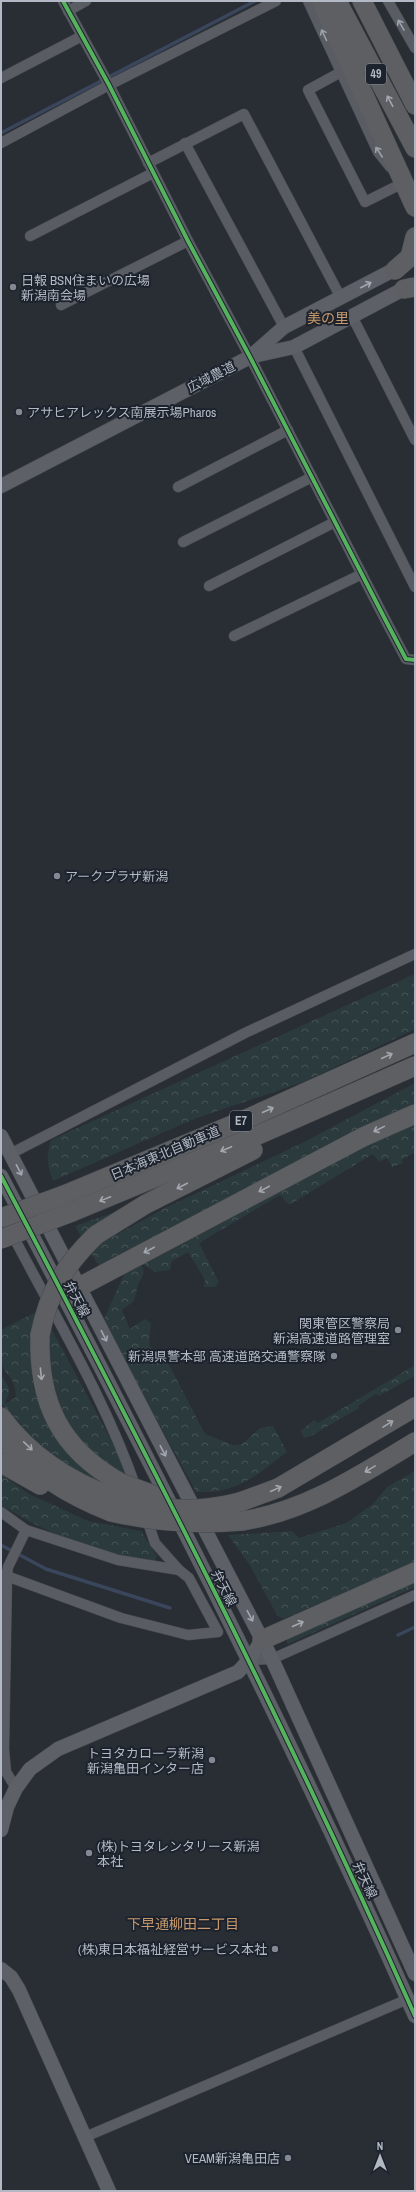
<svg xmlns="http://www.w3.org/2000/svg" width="416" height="2192" font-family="'Archivo Narrow','Noto Sans JP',sans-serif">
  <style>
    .forest { fill: url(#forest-crowns) }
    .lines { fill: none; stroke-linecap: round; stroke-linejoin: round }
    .stream { stroke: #3a465b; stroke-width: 3.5 }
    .street-casing { stroke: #46494f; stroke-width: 11 }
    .secondary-casing { stroke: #46494f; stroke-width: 15 }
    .highway-casing { stroke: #45494f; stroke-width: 20 }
    .street { stroke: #595c62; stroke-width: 10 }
    .secondary { stroke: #5d6066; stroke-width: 14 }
    .highway { stroke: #5d5f62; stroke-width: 19 }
    .highway-bridge-casing { stroke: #45494f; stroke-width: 20; stroke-linecap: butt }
    .highway-bridge { stroke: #5d5f62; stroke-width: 19 }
    .cycleway-casing { stroke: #1d232d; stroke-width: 6 }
    .cycleway { stroke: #56b35d; stroke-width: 4 }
    .oneway { stroke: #9ca2ac }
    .oneway2 { stroke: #a2a7b0 }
    .oneway3 { stroke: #a2a7b1 }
    .poi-dot { fill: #838892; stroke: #1d232d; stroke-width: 1.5 }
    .labels { text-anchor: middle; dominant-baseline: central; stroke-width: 4; stroke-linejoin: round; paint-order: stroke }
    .shield { fill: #1d232d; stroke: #868c97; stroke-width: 1 }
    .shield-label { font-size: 12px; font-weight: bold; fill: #b3b9c4 }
    .poi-label { font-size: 13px; fill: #b3b9c4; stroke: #1d232d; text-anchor: end }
    .street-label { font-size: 13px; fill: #b3b9c4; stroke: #1d232d }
    .neighbourhood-label { font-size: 14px; fill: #c7996c; stroke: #1d232d }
  </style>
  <defs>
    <pattern id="forest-crowns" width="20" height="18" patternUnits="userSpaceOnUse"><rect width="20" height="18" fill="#2b3a3c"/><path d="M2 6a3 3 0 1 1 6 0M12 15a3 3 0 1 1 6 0" fill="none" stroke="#475457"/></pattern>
  </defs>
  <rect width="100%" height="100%" fill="#292d34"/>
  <g class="forest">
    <path d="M415,974V1029L306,1081L194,1119L53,1181C47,1166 46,1156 51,1140Z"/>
    <polygon points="415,1083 415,1103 400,1110 394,1116 100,1268 91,1253 96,1246 165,1208 304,1142"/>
    <polygon points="415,1124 415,1152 402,1160 403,1163 392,1167 387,1158 379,1162 373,1154 289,1205 280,1195 199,1243 219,1282 215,1287 204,1287 205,1280 188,1252 172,1261 170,1270 155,1272 142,1264 362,1147"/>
    <polygon points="129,1207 82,1238 75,1226"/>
    <path d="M132,1263L142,1266L144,1273L138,1285L134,1301L122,1310L130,1329L145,1319L151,1323L149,1346L166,1359L205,1434L233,1445L242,1444L260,1428L273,1426L287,1452C256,1476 237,1494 196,1492L103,1321L125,1272Z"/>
    <path d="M36,1312L31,1332L33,1386L45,1417L66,1450L106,1487L55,1458L31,1436L1,1403V1375C8,1385 13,1391 5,1402L7,1403L16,1397C15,1375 6,1377 1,1363C0,1354 1,1340 1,1330Z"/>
    <path d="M51,1328L116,1449L130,1480C122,1476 112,1472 105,1467C100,1463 95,1456 90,1451C59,1418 40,1374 51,1328Z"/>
    <polygon points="415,1365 415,1376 379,1396 376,1394 358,1406 359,1408 311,1436 304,1438 300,1431 314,1420 318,1423"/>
    <polygon points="415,1471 415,1562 283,1619 277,1615 249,1564 228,1535 292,1531 299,1538 346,1523 373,1504 387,1487"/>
    <path d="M1,1474L29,1494L88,1521L141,1531L157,1556L153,1562C95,1551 52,1537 1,1505Z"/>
    <polygon points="415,1579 415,1587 288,1644 286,1637"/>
  </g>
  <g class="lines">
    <g class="stream">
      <polyline points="1,133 255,1"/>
      <polyline points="1,1545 46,1569 170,1608"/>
      <polyline points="398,1635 415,1627"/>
    </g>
    <g class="street-casing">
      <g id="street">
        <polyline points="63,1 109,85 188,241 250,357 386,621 406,659 415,660"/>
        <polyline points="308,1 378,152 390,167"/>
        <polyline points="388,1 415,48"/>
        <polyline points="68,11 86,1"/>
        <polyline points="341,72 308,90 365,202 403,183 400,180"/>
        <polyline points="1,78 82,36"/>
        <polyline points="1,143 109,85 276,1"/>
        <polyline points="185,143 284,327"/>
        <polyline points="148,163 244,114 341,298"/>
        <polyline points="30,236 153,173"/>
        <polyline points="61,305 188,241"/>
        <polyline points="352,316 415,440"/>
        <polyline points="294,347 415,587"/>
        <polyline points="178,487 288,430"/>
        <polyline points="183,542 312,477"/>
        <polyline points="209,586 335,522"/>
        <polyline points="234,636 362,574"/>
        <polyline points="10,1154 245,1033 415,954"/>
        <path d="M11,1232C55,1317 105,1398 136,1488"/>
        <polyline points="1,1512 26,1530 118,1560 179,1570"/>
        <polyline points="1,1574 121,1618 188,1635 218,1632 189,1578 179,1570 155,1543 146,1517"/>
        <polyline points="249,1660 272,1659 415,1595"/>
        <polyline points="16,1788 6,1772 4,1749 7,1577 8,1567 26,1530"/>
        <polyline points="85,2137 408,1999"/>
      </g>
    </g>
    <g class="secondary-casing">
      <g id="secondary">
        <polyline points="253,356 294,347 411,285"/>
        <polyline points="1,486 250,357 284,327 403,265"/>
        <polyline points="1,1136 272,1659 415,1974"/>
        <path d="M1,1176C146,1452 288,1730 415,2016"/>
        <polyline points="1,1830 7,1807 16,1788 30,1769 58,1749 238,1672 249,1660 262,1640"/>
        <polyline points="1,1969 11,1977 19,1990 109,2191"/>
      </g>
    </g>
    <g class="highway-casing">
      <g id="highway">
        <polyline points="321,1 415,207"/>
        <polyline points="337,1 415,148"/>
        <polyline points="362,1 415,105"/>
        <polyline points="395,270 410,257 415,237"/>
        <polyline points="404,289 415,287"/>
        <polyline points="64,1195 244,1120 415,1043"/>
        <polyline points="72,1212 258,1135 415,1066"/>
        <polyline points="96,1235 146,1204 253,1150"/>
        <polyline points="64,1295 363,1137 415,1114"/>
        <path d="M40,1335C38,1403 60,1449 121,1483"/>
        <path d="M1,1417C30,1456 70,1482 115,1498"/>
        <path d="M1,1438C33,1473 68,1495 111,1512"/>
        <polyline points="1,1463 40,1485"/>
        <polyline points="240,1502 278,1488 415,1407"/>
        <path d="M242,1521C307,1511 360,1475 415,1442"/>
        <polyline points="262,1640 415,1572"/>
      </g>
    </g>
    <use href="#street" class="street"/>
    <use href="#secondary" class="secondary"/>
    <use href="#highway" class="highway"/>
    <g class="highway-bridge-casing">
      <g id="highway-bridge">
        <polyline points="1,1218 64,1195"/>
        <polyline points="1,1239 72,1212"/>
        <path d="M40,1335C49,1291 64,1266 96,1235"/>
        <polyline points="121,1483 159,1497"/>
        <path d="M115,1498C161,1510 193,1514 240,1502"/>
        <path d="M111,1512C155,1522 197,1525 242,1521"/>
      </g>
    </g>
    <use href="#highway-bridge" class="highway-bridge"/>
    <g class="cycleway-casing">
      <g id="cycleway">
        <polyline points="63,1 109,85 188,241 250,357 386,621 406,659 415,660"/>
        <path d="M1,1176C146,1452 288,1730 415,2016"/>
      </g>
    </g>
    <use href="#cycleway" class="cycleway"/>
  </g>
  <defs><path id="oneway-shaft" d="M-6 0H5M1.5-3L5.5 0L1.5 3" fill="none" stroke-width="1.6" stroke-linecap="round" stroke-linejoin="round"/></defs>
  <g class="oneway">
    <use href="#oneway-shaft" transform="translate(401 25) rotate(-120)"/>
    <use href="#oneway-shaft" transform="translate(324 35) rotate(-115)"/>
    <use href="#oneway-shaft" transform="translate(379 152) rotate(-123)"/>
  </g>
  <g class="oneway2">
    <use href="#oneway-shaft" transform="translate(390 101) rotate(-118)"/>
    <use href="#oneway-shaft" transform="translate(387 1056) rotate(-25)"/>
    <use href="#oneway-shaft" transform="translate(268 1110) rotate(-24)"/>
    <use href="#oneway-shaft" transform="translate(379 1129) rotate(154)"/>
    <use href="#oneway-shaft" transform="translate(226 1149) rotate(157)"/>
    <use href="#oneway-shaft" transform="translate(182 1186) rotate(153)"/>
    <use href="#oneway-shaft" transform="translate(264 1189) rotate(152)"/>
    <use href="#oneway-shaft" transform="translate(105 1199) rotate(158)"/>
    <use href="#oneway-shaft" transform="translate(149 1250) rotate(152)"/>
    <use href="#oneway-shaft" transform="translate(41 1374) rotate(84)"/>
    <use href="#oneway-shaft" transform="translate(388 1424) rotate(-32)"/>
    <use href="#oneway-shaft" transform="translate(28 1446) rotate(44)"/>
    <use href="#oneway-shaft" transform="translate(370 1469) rotate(149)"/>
    <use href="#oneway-shaft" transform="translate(276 1489) rotate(-25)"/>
    <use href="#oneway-shaft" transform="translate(298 1624) rotate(-24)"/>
  </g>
  <g class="oneway3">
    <use href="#oneway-shaft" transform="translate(366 285) rotate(-27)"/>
    <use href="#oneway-shaft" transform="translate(19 1170) rotate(63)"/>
    <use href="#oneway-shaft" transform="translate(104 1336) rotate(63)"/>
    <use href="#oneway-shaft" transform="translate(163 1451) rotate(62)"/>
    <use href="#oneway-shaft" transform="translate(250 1616) rotate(62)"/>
  </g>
  <g class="poi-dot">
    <circle cx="13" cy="287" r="4"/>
    <circle cx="19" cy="412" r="4"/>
    <circle cx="57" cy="876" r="4"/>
    <circle cx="398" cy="1330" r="4"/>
    <circle cx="334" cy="1356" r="4"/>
    <circle cx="212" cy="1760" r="4"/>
    <circle cx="89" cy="1853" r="4"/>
    <circle cx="275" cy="1949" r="4"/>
    <circle cx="288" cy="2158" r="4"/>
  </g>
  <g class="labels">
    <g class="shield">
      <rect x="366" y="64" width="20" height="20" rx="3"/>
      <rect x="230" y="1111" width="22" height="20" rx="3"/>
    </g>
    <g class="shield-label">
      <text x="376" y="74">49</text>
      <text x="241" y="1121">E7</text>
    </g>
    <g class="poi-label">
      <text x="21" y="280" text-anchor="start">日報 BSN住まいの広場<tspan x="21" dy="15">新潟南会場</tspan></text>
      <text x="27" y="412" text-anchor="start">アサヒアレックス南展示場Pharos</text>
      <text x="65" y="876" text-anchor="start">アークプラザ新潟</text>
      <text x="390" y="1323">関東管区警察局<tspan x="390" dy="15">新潟高速道路管理室</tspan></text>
      <text x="326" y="1356">新潟県警本部 高速道路交通警察隊</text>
      <text x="204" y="1753">トヨタカローラ新潟<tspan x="204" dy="15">新潟亀田インター店</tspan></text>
      <text x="97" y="1846" text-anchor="start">(株)トヨタレンタリース新潟<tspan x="97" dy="15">本社</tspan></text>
      <text x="267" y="1949">(株)東日本福祉経営サービス本社</text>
      <text x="280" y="2158">VEAM新潟亀田店</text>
    </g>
    <g class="street-label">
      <text transform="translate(211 377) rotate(-27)">広域農道</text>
      <text transform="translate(165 1153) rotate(-23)">日本海東北自動車道</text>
      <text transform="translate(77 1299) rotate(62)">弁天線</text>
      <text transform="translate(224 1588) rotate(63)">弁天線</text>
      <text transform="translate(365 1880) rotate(65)">弁天線</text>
    </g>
    <g class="neighbourhood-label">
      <text x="328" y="318">美の里</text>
      <text x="183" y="1924">下早通柳田二丁目</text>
    </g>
  </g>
  <rect width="416" height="2192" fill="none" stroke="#b3b9c4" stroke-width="4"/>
  <g transform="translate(380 2156)" stroke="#1d232d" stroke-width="3" paint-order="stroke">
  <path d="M0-3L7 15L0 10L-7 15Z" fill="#b3b9c4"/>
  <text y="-6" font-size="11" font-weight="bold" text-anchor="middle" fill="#b3b9c4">N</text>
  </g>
</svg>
